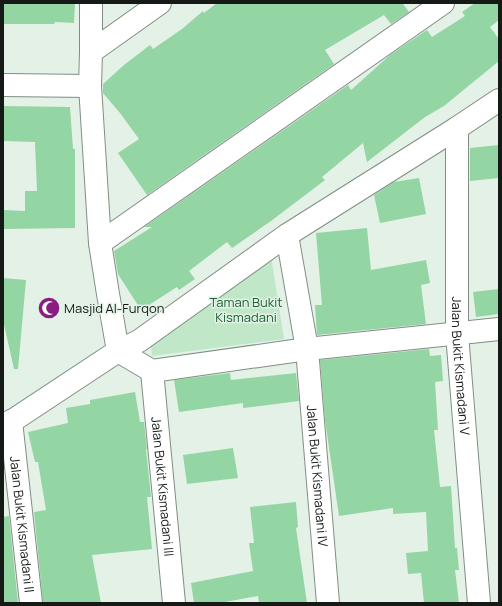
<svg xmlns="http://www.w3.org/2000/svg" width="502" height="606" font-family="Manrope,sans-serif">
  <style>
    .green { fill: #bfe7c8 }
    .building { fill: #94d5a4 }
    .lines { fill: none; stroke-linecap: round; stroke-linejoin: round }
    .minor-casing { stroke: #828e84; stroke-width: 24 }
    .minor { stroke: #fff; stroke-width: 22 }
    .labels { text-anchor: middle; dominant-baseline: central; stroke-width: 3; stroke-linejoin: round; paint-order: stroke }
    .park-label { font-size: 13px; fill: #1b6134; stroke: #e3f1e6 }
    .poi-label { font-size: 13px; fill: #151a16; stroke: #e3f1e6; text-anchor: start }
    .street-label { font-size: 13px; fill: #151a16; stroke: #e3f1e6 }
  </style>
  <rect width="100%" height="100%" fill="#e3f1e6"/>
  <polygon class="green" points="270,250 284,339 152,356 150,337"/>
  <g class="building">
    <polygon points="3,3 75,3 74,23 55,22 54,24 3,24"/>
    <polygon points="217,3 404,3 403,4 409,12 391,24 384,15 325,50 334,64 147,195 118,153 139,139 120,113 103,93 103,84 124,65 150,45 153,49 182,29 203,11 204,13"/>
    <polygon points="475,3 499,3 499,20 490,27 499,39 499,61 444,106 425,117 367,162 363,143 322,177 325,180 271,221 232,248 227,242 189,271 195,279 179,290 177,287 141,310 118,274 114,251 152,227 144,227 348,85 351,90 390,55 427,30 432,37 465,16 462,12"/>
    <polygon points="3,106 70,107 73,149 75,149 75,228 3,229 3,210 25,211 25,191 37,191 35,142 3,141"/>
    <polygon points="499,145 499,178 470,181 470,148"/>
    <polygon points="419,178 426,214 380,223 374,195 394,182"/>
    <polygon points="367,228 371,270 426,260 430,283 421,285 426,324 317,335 315,305 322,305 316,233"/>
    <polygon points="3,278 26,280 18,369 14,369 3,320"/>
    <polygon points="499,289 499,314 476,317 473,292"/>
    <polygon points="429,349 430,356 441,355 443,381 435,382 438,430 434,430 440,487 451,486 455,548 457,548 459,570 455,570 459,603 424,603 421,573 408,574 406,553 428,551 426,512 393,514 393,508 339,516 325,420 320,360"/>
    <polygon points="230,373 231,380 296,373 299,401 243,408 243,403 179,412 174,380"/>
    <polygon points="135,392 140,422 144,422 147,449 146,449 151,497 147,497 152,549 92,555 101,603 43,603 34,512 46,510 38,462 35,462 28,432 68,423 66,408 90,404 90,400"/>
    <polygon points="233,448 238,478 187,484 183,455"/>
    <polygon points="296,502 298,527 296,528 307,603 259,603 258,596 220,603 194,603 191,583 253,571 249,543 254,543 250,507"/>
    <polygon points="9,516 18,603 3,603 3,517"/>
  </g>
  <g class="lines">
    <g class="minor-casing">
      <g id="minor">
        <polyline points="91,52 160,3"/>
        <polyline points="3,85 90,86"/>
        <path id="s1" d="M457,128V334L479,603"/>
        <path id="s2" d="M287,235L307,349L328,603"/>
        <polyline points="100,243 443,3"/>
        <polyline points="118,351 139,341 287,235 457,128 499,100"/>
        <polyline points="118,351 152,371 307,349 499,329"/>
        <path id="s3" d="M152,371L174,603"/>
        <path id="s4" d="M11,421L31,603"/>
        <polyline points="3,427 118,351 108,294 100,243 90,86 91,52 91,3"/>
      </g>
    </g>
    <use href="#minor" class="minor"/>
  </g>
  <defs>
    <g id="mosque-disc" transform="scale(1.15)"><circle r="9.5" fill="#8a1d81" stroke="#e3f1e6"/><path d="M3.5-4.9A6 6 0 1 0 3.5 4.9A5 5 0 1 1 3.5-4.9Z" fill="#fff"/></g>
  </defs>
  <g fill-rule="evenodd">
    <use href="#mosque-disc" x="49" y="308"/>
  </g>
  <g class="labels">
    <g class="park-label">
      <text x="246" y="302">Taman Bukit<tspan x="246" dy="15">Kismadani</tspan></text>
    </g>
    <g class="poi-label">
      <text x="64" y="308">Masjid Al-Furqon</text>
    </g>
    <g class="street-label">
      <text stroke="none"><textPath href="#s1" startOffset="238">Jalan Bukit Kismadani V</textPath></text>
      <text stroke="none"><textPath href="#s2" startOffset="243">Jalan Bukit Kismadani IV</textPath></text>
      <text stroke="none"><textPath href="#s3" startOffset="116">Jalan Bukit Kismadani III</textPath></text>
      <text stroke="none"><textPath href="#s4" startOffset="104">Jalan Bukit Kismadani II</textPath></text>
    </g>
  </g>
  <rect width="502" height="606" fill="none" stroke="#151a16" stroke-width="8"/>
</svg>
